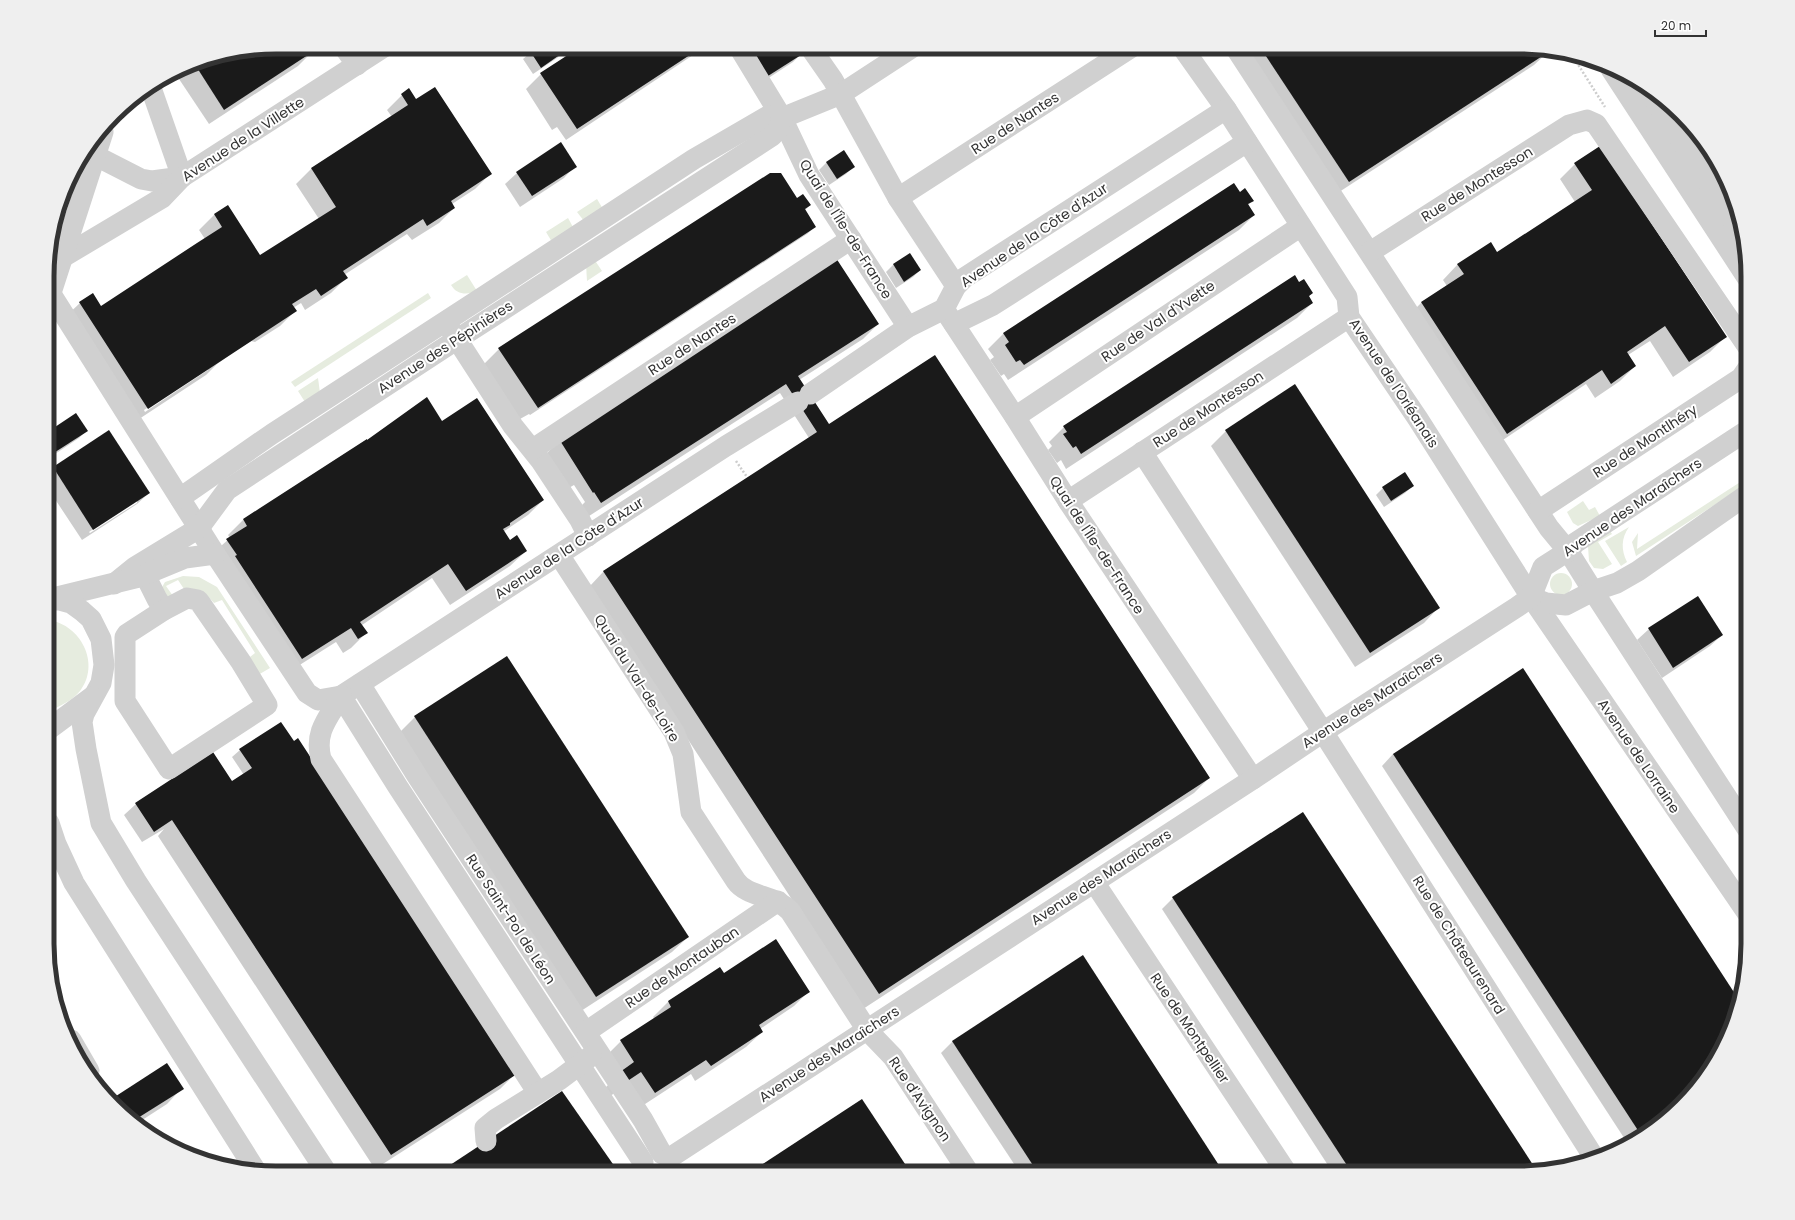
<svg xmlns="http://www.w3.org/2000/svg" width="1795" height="1220" font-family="Poppins,sans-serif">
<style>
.green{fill:#e6ecdf}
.shadow{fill:#0003;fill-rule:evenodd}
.building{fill:#1a1a1a}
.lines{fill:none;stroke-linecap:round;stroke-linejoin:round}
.path{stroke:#cdcdcd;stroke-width:2.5;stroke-dasharray:2 2;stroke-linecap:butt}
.minor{stroke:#d0d0d0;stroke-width:21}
.labels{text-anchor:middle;stroke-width:4;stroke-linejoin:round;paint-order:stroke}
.street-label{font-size:14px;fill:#333;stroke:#fff}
.rim{fill:none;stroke:#333;stroke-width:5}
</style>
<rect width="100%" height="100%" fill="#fff"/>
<g class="green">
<path d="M597,199L603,209L584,221L577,212Z"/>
<path d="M568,218L573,227L552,242L546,232Z"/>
<path d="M594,259L602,271L587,281L586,264Z"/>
<path d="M467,275L477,291C467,295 457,295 451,285Z"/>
<path d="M428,293L431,298L295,387L291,382Z"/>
<path d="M318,378L320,393L305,402L298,391Z"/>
<path d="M1748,477V483L1636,556L1632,542L1638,533L1637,549Z"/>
<path d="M1583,501L1589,510L1595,507L1600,516L1578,526L1573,523L1567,512Z"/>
<path d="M1629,527C1621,538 1621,550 1627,562L1621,566L1605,541Z"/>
<path d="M1610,531L1612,534L1598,542L1612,564L1603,569L1594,568L1589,561L1588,546Z"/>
<circle cx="1561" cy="584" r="11"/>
<path d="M183,576L199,577L217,587L270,668L258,675L250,657L255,653L222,600L214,603C205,592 198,589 184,589L178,580L166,586L173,596L167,600L161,589L165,582Z"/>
<path d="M49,620C81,625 101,664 80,691C71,702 60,705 49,712Z"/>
</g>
<g class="shadow">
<path d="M276,47H310L313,51L298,66L209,124L175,73L189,64Z"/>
<path d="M451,47V48L444,54L443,52Z"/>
<path d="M537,47H705L566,140L557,127L552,130L526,89L541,74L566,58L563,54L533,74L523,59Z"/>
<path d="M1235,47H1533L1549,51L1534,65L1333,196Z"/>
<path d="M752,51L800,55L793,62L761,83Z"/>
<path d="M402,95L416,101L490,174L475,189L452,204L454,208L439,223L412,240L407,234L344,275L346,278L331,293L305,310L301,303L293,308L295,311L280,326L255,342L251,341L235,351L217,364L206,375L133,423L64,318L80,303L101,307L205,239L199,230L214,215L227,206L260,257L319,219L296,184L311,169L392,117L387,110ZM208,368V370L145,412L144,410Z"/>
<path d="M843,152L853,167L846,174L829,185L819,170L826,163Z"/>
<path d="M1575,164L1725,337L1710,352L1673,377L1650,341L1628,355L1635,366L1620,381L1595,398L1586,384L1491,448L1406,318L1421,303L1447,286L1443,280L1458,264L1497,253L1575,202L1560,179Z"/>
<path d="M575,166L564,178L520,207L505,184L517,173Z"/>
<path d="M1234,184L1240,193L1252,201L1248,205L1254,215L1239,230L1008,380L1004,374L1001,376L990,360L994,357L988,349L1003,334Z"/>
<path d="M797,199L810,205L804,211L815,227L807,234L530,415L529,414L520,419L484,364L499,349Z"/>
<path d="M910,254L920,270L913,277L896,288L886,272L893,265Z"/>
<path d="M1299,283L1312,293L1308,297L1312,303L1297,318L1066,469L1061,460L1057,463L1048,450L1052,446L1049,442L1064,427Z"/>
<path d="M878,324L863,339L799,380L829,425L1209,778L1194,793L863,1009L589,587L604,571L809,438L780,393L586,518L579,508L585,502L574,485L567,489L545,455L560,440Z"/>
<path d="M76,414L86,431L79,438L49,458V432Z"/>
<path d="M442,423L543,500L528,515L503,532L510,542L526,551L510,566L450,605L432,578L362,625L366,633L351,648L343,653L336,642L287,673L212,554L230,538L228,535L243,520L366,440Z"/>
<path d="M1226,431L1439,607L1424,623L1355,667L1211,446Z"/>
<path d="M109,432L149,493L137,504L82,540L49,490V472ZM137,500V503L90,533L89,532Z"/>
<path d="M1413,486L1405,493L1384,507L1376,495L1383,488Z"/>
<path d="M1649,629L1722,635L1710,646L1662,678L1637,640Z"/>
<path d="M1523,670L1739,1001L1736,1018L1701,1083L1670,1116L1628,1144L1382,766L1393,754Z"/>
<path d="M415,717L688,937L672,952L581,1011L400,732Z"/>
<path d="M240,750L515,1074L500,1089L375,1169L158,836L164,829L142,842L124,815L136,804L232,782L244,775L232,757Z"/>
<path d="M1173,898L1519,1173H1333L1162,909Z"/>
<path d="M809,991L794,1006L760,1029L762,1032L746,1047L695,1081L691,1074L639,1108L626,1086L610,1096L605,1088L618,1075L606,1056L621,1041L655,1019L653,1017L669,1001Z"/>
<path d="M953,1041L1223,1173H1020L941,1053Z"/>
<path d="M167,1064L182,1088L167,1104L136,1124L113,1099Z"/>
</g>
<g class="building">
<path d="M276,47H311L314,51L224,110L194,63Z"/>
<path d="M535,47H702L577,129L540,73L574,51L571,47L541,68L530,51Z"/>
<path d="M756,47H796L801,55L768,76L751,50Z"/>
<path d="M1260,47H1533L1550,51L1349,182Z"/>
<path d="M435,87L492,174L451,201L455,208L427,226L423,219L343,271L348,278L321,296L316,289L292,304L297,311L148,409L79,302L93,293L101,306L197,243L222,227L214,214L228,205L260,255L336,207L311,168L408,105L401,94L409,88L416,99Z"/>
<path d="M561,142L577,167L532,196L516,172Z"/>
<path d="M1600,146L1727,337L1689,362L1665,326L1627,352L1636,366L1611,384L1602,370L1507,434L1421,302L1464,274L1457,264L1491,242L1497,252L1592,190L1574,163Z"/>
<path d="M844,150L855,167L837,179L826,162Z"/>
<path d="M770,173H781L797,198L803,194L811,205L805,209L816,227L538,408L498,348Z"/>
<path d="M1234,183L1240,192L1245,188L1254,201L1248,204L1255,215L1024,365L1020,360L1016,362L1005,345L1009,342L1003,333Z"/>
<path d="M910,253L921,270L904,282L893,264Z"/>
<path d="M836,258L879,324L798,376L829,424L935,355L1210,778L879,994L603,571L817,432L786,384L601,503L594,492L593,493L559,439Z"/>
<path d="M1295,275L1299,282L1304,279L1313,293L1309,296L1313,303L1081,454L1076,446L1073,448L1063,434L1067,432L1063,426Z"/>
<path d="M1295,384L1440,608L1370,653L1225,430Z"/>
<path d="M427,397L442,421L477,398L544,500L510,523V525L503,529L510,540L517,535L527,551L466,591L448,564L360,622L368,633L358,639L351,628L302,659L235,556L237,555L226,539L247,526L243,519L367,439V440Z"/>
<path d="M76,413L88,431L49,456V431Z"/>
<path d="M109,430L150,493L93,530L53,467Z"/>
<path d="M1405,472L1414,486L1391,501L1382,487Z"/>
<path d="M1698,596L1723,635L1673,668L1648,628Z"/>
<path d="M507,656L689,937L596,997L414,716Z"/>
<path d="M1523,668L1739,1000L1736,1018L1701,1083L1670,1116L1641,1135L1393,754Z"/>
<path d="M281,722L294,741L298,738L517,1074L391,1155L172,820L154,832L135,803L213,752L232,781L252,768L239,749Z"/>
<path d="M1303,812L1537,1171L1519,1173H1352L1172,897Z"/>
<path d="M776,939L810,992L759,1025L763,1032L711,1066L706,1060L655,1093L641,1072L626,1082L620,1072L634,1062L620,1040L671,1007L668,1001L720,967L724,973Z"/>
<path d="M1083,955L1224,1173H1038L952,1041Z"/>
<path d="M167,1063L184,1089L133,1121L113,1098Z"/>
<path d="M562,1091L615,1167L607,1173H438Z"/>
<path d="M862,1099L911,1173H749Z"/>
</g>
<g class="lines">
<g class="path">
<path d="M1572,55L1605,107"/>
<path d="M736,461L747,477"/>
</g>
<g class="minor">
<path d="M344,47L357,65"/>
<path d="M739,47L782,118L809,175L908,327"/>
<path d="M810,47L833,80L898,198L956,286"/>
<path d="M1182,47L1226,109L1347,297L1349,317L1418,419L1531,597L1748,914"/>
<path d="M1235,47L1549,528L1568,551L1593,591L1748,830"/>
<path d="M1611,69L1748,279"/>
<path d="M151,88L182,177"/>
<path d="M1647,88L1743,236"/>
<path d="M96,156L141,179L152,181L182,177"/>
<path d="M898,198L1132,47"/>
<path d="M1370,252L1569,125L1587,120L1596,124L1748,347"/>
<path d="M63,257L162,198L182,177L384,47"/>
<path d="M51,294L215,554L307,693L318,700L341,696L726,446L798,402"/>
<path d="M49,299L103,132"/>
<path d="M944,309L1015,417L1068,501L1253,779"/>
<path d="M954,324L993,305L1247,142"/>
<path d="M449,327L513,426L541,461L580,520L588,536"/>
<path d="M810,394L908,327L944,309L956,286L964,278L1226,109"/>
<path d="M1015,417L1301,226"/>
<path d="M533,449L851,239"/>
<path d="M1142,452L1323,732L1595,1159"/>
<path d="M180,498L272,434L486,295L694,159L768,116L774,115L782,118L841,94L913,47"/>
<path d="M1068,501L1349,317"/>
<path d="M1538,511L1741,378L1748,368"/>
<path d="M559,555L674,732L683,754L691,812L736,881C747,897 775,895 790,911L867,1030L893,1057L969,1173"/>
<path d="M145,575L157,599L164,610"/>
<path d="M114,584L135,567L199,528L227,490L456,340L772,136L778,129L782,118"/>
<path d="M1531,597L1546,603L1566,605L1593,591L1617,583L1638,571L1748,494"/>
<path d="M53,598L139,577L185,558L215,554"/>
<path d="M187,598L198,600L201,604L241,662L267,705L169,769L125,701V637L127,634L164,610Z"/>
<path d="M49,600H60L71,603L82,611L91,619L101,639L104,665L101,683L84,714L82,722L86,749L101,823L136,881L327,1173"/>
<path d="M360,684L417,776L643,1120L662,1154"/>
<path d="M341,696L398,787L643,1162"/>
<path d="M341,696C328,718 314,732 321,759L538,1093"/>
<path d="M49,729L92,697"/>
<path d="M49,823L56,844L74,883L256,1171"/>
<path d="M1094,882L1287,1173"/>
<path d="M586,1032L778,901"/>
<path d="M71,1040L89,1071"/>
<path d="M486,1141L485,1128L496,1119L559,1080L591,1056"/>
<path d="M671,1157L1253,779L1323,732L1517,607L1531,597L1543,567L1568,551L1575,543L1748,430"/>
</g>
</g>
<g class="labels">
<g class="street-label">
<text transform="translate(1015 123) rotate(-33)" y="5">Rue de Nantes</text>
<text transform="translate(243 139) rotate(-33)" y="5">Avenue de la Villette</text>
<text transform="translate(1477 184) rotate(-32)" y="5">Rue de Montesson</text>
<text transform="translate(846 229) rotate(58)" y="5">Quai de l'Île-de-France</text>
<text transform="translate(1034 235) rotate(-34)" y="5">Avenue de la Côte d'Azur</text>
<text transform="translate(1158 321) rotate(-34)" y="5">Rue de Val d'Yvette</text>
<text transform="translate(692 344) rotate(-33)" y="5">Rue de Nantes</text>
<text transform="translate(445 347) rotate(-33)" y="5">Avenue des Pépinières</text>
<text transform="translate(1394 383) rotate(57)" y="5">Avenue de l'Orléanais</text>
<text transform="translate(1208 409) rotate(-33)" y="5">Rue de Montesson</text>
<text transform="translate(1645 441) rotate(-33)" y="5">Rue de Montlhéry</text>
<text transform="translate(1632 507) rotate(-34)" y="5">Avenue des Maraîchers</text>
<text transform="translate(1097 545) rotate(57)" y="5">Quai de l'Île-de-France</text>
<text transform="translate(569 548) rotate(-33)" y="5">Avenue de la Côte d'Azur</text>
<text transform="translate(637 678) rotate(58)" y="5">Quai du Val-de-Loire</text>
<text transform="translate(1372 700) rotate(-33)" y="5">Avenue des Maraîchers</text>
<text transform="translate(1639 756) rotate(56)" y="5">Avenue de Lorraine</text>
<text transform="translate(1101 877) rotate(-33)" y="5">Avenue des Maraîchers</text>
<text transform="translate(511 919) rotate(57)" y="5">Rue Saint-Pol de Léon</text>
<text transform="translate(1459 945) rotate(58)" y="5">Rue de Châteaurenard</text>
<text transform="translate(682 967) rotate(-34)" y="5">Rue de Montauban</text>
<text transform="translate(1190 1028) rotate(56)" y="5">Rue de Montpellier</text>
<text transform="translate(829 1054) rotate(-33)" y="5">Avenue des Maraîchers</text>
<text transform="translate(920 1099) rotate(56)" y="5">Rue d'Avignon</text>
</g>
</g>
<path d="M0 0H1795V1220H0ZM276 54H1519A222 222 0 0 1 1741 276V944A222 222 0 0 1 1519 1166H276A222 222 0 0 1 54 944V276A222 222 0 0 1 276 54Z" fill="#efefef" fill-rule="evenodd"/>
<path class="rim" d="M276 54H1519A222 222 0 0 1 1741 276V944A222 222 0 0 1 1519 1166H276A222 222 0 0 1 54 944V276A222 222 0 0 1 276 54Z"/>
<path d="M1655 30v6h51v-6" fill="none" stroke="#333333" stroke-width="2"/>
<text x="1661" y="30" font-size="12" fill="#333333" stroke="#ffffff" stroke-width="3" paint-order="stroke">20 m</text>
</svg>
